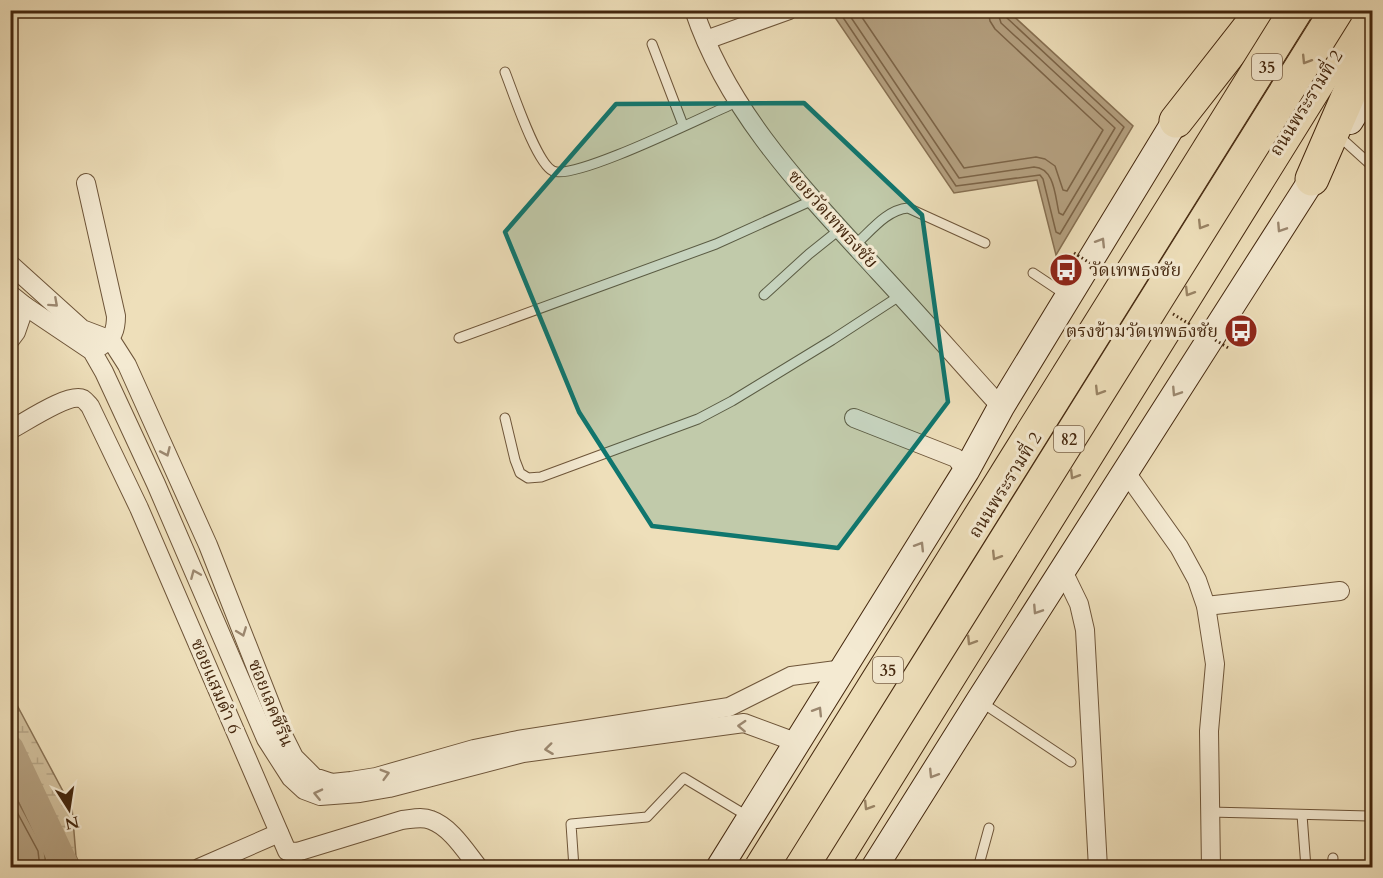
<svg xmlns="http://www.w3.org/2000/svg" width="1383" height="878" font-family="Cardo,'Noto Serif Thai',serif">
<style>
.wetland{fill:url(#wetland-marsh);stroke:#8a7456;stroke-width:1.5}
.water{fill:#b4a080;stroke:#877052;stroke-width:1.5}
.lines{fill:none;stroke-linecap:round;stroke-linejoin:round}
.shore{stroke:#7c6447;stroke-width:1.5}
.river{stroke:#b4a080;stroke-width:28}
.lane-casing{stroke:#6e5539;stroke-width:11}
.street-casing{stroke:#6e5539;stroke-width:20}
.secondary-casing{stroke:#44270e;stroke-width:28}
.highway-casing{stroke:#44270e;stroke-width:35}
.lane{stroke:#f4ead2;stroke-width:9}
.street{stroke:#f4ead2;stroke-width:18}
.secondary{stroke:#f4ead2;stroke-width:26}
.highway{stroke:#eedfba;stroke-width:33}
.highway-bridge-casing{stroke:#44270e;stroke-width:35;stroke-linecap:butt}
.path-bridge{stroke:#44270e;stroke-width:3;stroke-dasharray:1.5 3;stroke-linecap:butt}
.highway-bridge{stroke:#eedfba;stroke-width:33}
.oneway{stroke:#998364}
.oneway2{stroke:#9c8870}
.marked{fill:#0f766e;fill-opacity:0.2;stroke:#0f766e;stroke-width:4.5;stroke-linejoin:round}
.labels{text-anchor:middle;stroke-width:6;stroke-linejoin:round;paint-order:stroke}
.shield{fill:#f4ead2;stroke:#796249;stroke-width:1.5}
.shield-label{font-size:16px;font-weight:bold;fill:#44270e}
.street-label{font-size:18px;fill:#44270e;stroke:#f4ead2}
.poi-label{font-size:18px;fill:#44270e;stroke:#f4ead2;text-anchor:start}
</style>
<defs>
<pattern id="wetland-marsh" width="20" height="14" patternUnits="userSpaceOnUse" patternTransform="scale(1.5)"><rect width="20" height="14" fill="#d1c09d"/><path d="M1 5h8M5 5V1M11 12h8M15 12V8" fill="none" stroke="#b5a586"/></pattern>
</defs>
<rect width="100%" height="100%" fill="#eedfba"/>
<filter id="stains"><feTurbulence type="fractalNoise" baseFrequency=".00333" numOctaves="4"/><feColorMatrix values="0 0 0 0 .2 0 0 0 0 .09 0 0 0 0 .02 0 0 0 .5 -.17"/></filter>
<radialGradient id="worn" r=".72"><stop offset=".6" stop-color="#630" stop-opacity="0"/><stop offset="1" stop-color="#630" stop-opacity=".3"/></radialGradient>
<path class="wetland" d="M10,692L72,808L76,856L81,867H46L44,849L11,787Z"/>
<g class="water">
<path d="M839,11H1008L1133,126L1056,255L1037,180L954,193L832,13Z"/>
<path d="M10,787L44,849L46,867H11Z"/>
</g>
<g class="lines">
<g class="shore">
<path d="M838,10L956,186L1040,175L1043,179L1056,232L1060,234L1124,127L1007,18L1005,10"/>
<path d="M846,10L959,178L1034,167C1055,168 1055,197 1059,213L1063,215L1115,128L1001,23L997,10"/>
<path d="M857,10L964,168L1036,157L1045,159L1055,166L1063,190L1067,191L1103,130L995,29L990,21L988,10"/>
<path d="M10,799L38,851L40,868"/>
</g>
<path class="river" d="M10,749L66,868"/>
<g class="lane-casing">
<g id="lane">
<path d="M652,44L683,125"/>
<path d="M505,72C513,92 536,163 553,171C575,181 708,114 737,102"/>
<path d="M1340,137L1372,166"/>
<path d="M855,245C871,231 886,210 908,208L985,243"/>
<path d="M1033,273L1066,295"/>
<path d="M764,295L809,254L839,230"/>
<path d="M459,338L716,244L813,200"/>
<path d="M505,418L515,460L520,473L528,478L541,477L698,419L732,401L832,340L901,295"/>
<path d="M981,702L1071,762"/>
<path d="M1209,812L1369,816"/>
<path d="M1302,815L1306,868"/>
<path d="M574,868L571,824L647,817L684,778L749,817"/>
<path d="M978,868L989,828"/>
<path d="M1332,868L1333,858"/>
</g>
</g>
<g class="street-casing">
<g id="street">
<path d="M694,10C729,115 807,193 879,272C920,316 960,362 1001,407"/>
<path d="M706,40L789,10"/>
<path d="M86,183L116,316C116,330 113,338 101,346"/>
<path d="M10,264L82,329L111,340L127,365L208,545L281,731L294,757L314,777L332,783L351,781L376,777L474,749L518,740L729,707L791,676L844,669"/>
<path d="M10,294L25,306L92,351L104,372L156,484L266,739L291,778L304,790L320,796L360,793L389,788L523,753L744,723L798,743"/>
<path d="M10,340L16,332L25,306"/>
<path d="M854,418L956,458L966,471"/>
<path d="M10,430C24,423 69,392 83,399C86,401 88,404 90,406L139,508L287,851L297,852L402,820C412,819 422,816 431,820C451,827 466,852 479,868"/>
<path d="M1125,471L1179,547L1197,580L1206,606L1215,664L1209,731L1211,868"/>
<path d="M1063,571L1079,604L1085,630L1098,868"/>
<path d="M1206,606L1340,591"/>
<path d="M199,868L279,833"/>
</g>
</g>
<g class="secondary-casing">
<g id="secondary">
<path d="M1350,121L1372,85"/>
<path d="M719,868L966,471L1001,407L1185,105"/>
<path d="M874,868L979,701L1322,164"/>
</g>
</g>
<g class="highway-casing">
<g id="highway">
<path d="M1176,121L1263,10"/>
<path d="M1312,179L1372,41"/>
<path d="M830,868L1363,10"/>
</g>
</g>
<use href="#lane" class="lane"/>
<use href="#street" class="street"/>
<use href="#secondary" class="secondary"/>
<use href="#highway" class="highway"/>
<g class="highway-bridge-casing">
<g id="highway-bridge">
<path d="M761,868L1296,10"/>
<path d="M801,868L1337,10"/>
</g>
</g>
<g class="path-bridge">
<path d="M1074,253L1106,273"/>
<path d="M1173,314L1230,349"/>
</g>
<use href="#highway-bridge" class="highway-bridge"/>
</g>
<defs><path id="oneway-chevron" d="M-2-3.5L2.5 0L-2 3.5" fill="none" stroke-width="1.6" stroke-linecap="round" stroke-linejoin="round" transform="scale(1.5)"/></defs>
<g class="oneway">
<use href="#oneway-chevron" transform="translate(1306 60) rotate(122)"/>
<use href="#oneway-chevron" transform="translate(1202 225) rotate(122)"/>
<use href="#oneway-chevron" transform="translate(1189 292) rotate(122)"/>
<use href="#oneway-chevron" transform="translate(1099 391) rotate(122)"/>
<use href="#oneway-chevron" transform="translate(1074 475) rotate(122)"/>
<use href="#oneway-chevron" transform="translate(996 556) rotate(122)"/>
<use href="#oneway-chevron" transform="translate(971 641) rotate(122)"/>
<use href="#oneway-chevron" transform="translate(868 806) rotate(122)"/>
</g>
<g class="oneway2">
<use href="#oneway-chevron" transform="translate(1281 228) rotate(123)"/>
<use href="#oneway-chevron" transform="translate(1101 242) rotate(-58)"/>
<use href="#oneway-chevron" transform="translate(54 303) rotate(42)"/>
<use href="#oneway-chevron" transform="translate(1176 392) rotate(123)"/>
<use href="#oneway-chevron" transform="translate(166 452) rotate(66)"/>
<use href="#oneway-chevron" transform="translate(920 546) rotate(-58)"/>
<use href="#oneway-chevron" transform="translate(195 574) rotate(-113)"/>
<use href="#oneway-chevron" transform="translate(1037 610) rotate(123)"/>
<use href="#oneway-chevron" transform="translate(242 632) rotate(69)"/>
<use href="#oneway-chevron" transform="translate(818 711) rotate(-58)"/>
<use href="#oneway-chevron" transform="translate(742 726) rotate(-177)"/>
<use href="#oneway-chevron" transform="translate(549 749) rotate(173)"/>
<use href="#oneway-chevron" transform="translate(385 774) rotate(-16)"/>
<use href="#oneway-chevron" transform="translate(933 774) rotate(122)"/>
<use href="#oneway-chevron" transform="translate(318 794) rotate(-167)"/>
</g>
<path class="marked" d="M804,103L922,215L948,402L838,548L652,526L579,412L505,232L616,104Z"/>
<defs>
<g id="bus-disc" transform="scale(1.725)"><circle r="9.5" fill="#8f2418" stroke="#f4ead2"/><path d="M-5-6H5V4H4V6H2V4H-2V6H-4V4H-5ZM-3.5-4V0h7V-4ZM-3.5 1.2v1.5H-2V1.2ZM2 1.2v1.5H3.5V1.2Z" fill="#fff"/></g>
</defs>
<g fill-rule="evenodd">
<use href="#bus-disc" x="1066" y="270"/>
<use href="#bus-disc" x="1241" y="331"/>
</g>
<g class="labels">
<g class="shield">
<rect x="1252" y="54" width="30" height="26" rx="4.5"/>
<rect x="1054" y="426" width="30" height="26" rx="4.5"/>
<rect x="873" y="657" width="30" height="26" rx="4.5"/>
</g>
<g class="shield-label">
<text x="1267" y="73">35</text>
<text x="1069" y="445">82</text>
<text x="888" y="676">35</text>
</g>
<g class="street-label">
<text transform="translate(1306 103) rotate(-58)" y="6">ถนนพระรามที่ 2</text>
<text transform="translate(833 219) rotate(48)" y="6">ซอยวัดเทพธงชัย</text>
<text transform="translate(1005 485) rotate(-58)" y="6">ถนนพระรามที่ 2</text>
<text transform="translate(216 686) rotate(67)" y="6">ซอยแสมดำ 6</text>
<text transform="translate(271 703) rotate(68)" y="6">ซอยเลคซีรีน</text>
</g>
<g class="poi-label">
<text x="1089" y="276">วัดเทพธงชัย</text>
<text x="1218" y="337" text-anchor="end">ตรงข้ามวัดเทพธงชัย</text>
</g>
</g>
<rect width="1383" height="878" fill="none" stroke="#eedfba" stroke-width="36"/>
<rect x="12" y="12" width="1359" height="854" fill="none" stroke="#44270e" stroke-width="3"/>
<rect x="18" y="18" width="1347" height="842" fill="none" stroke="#44270e" stroke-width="1.5"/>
<g transform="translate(69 809) rotate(168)" stroke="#f4ead2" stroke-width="4.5" paint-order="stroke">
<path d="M0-4.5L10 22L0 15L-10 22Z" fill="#44270e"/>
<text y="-9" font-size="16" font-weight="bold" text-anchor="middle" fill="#44270e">N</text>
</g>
<rect width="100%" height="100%" filter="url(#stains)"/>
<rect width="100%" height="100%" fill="url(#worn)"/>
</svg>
